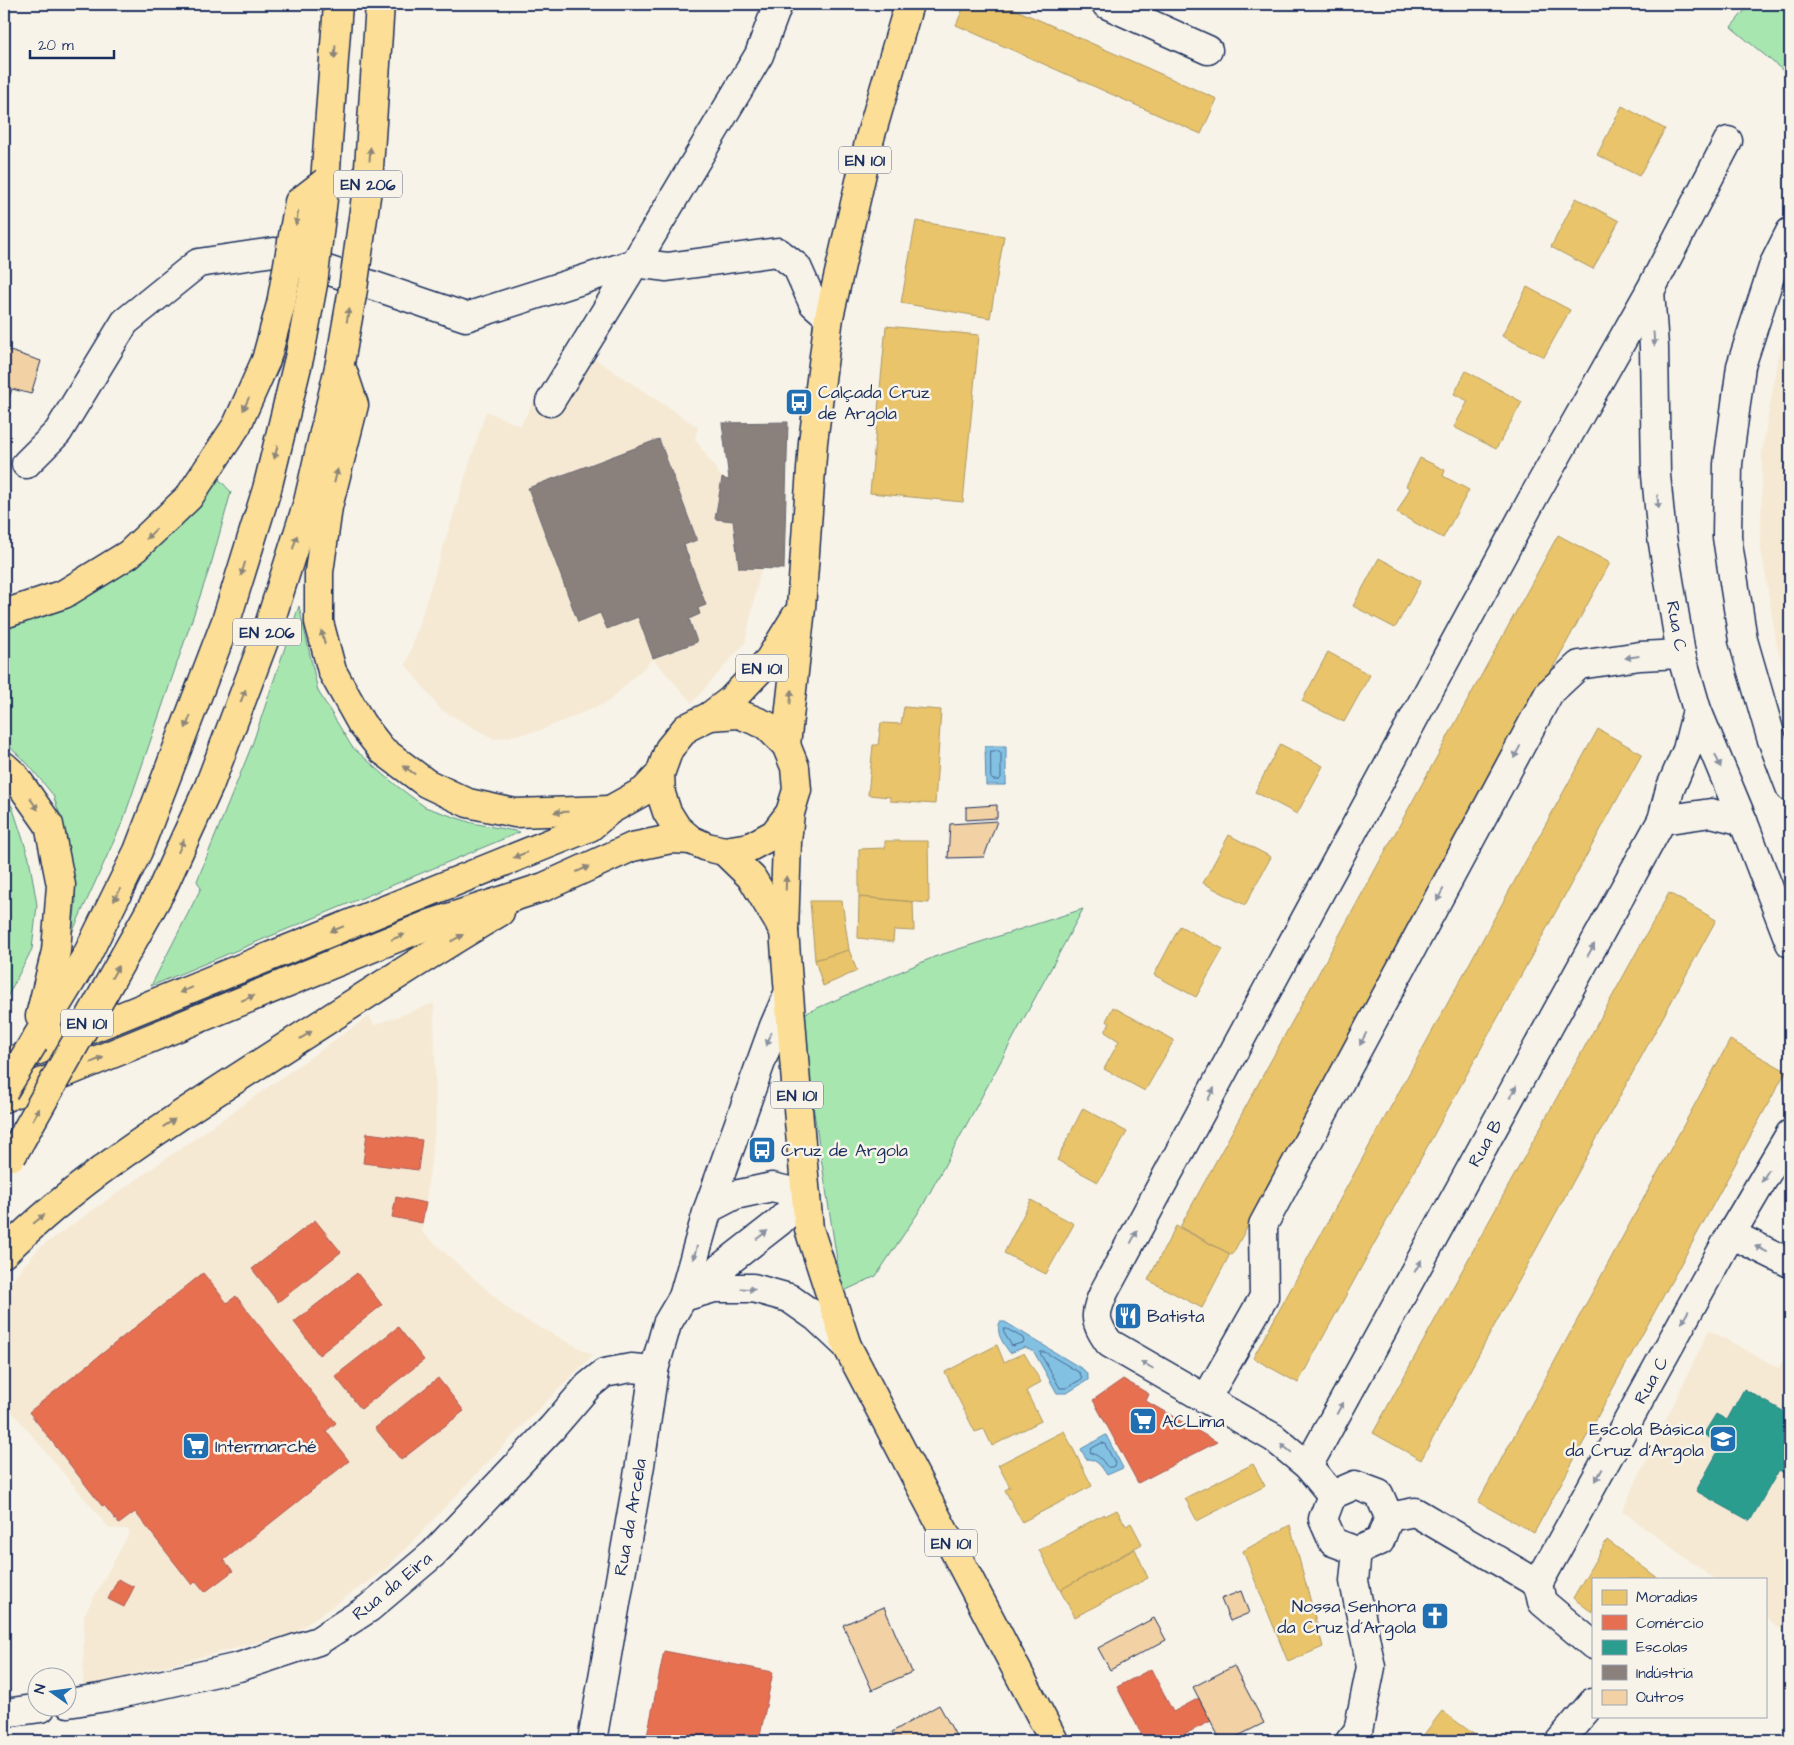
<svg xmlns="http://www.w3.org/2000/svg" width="1794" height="1745" font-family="'Architects Daughter',sans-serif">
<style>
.built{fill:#f6e9d4}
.green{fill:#a7e7af;stroke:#618b86}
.water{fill:#83c1e3;stroke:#5987ae}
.homes{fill:#e9c46a;stroke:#ab9766}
.shops{fill:#e76f51;stroke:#aa5c55}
.schools{fill:#2a9d8f;stroke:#267c80}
.industry{fill:#8a817c;stroke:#696873}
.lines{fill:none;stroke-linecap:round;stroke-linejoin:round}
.shore{stroke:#456993;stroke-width:1}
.building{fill:#f2d1a4;stroke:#1b2f5e}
.minor-casing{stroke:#1b2f5e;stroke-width:31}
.major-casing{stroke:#1b2f5e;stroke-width:31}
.highway-casing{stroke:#1b2f5e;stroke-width:31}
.minor{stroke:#f7f3e8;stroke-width:28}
.major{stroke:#fcde96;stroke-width:28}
.highway{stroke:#fcde96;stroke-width:28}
.highway-bridge-casing{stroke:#1b2f5e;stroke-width:31;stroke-linecap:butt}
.highway-bridge{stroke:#fcde96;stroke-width:28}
.oneway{fill:#8c867a}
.oneway2{fill:#8991a3}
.labels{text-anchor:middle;stroke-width:5;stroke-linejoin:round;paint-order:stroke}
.shield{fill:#f7f3e8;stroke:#5d6a87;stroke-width:1}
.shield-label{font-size:16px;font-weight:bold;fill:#1b2f5e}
.poi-label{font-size:18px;fill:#1b2f5e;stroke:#f7f3e8;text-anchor:start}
.street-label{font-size:18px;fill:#1b2f5e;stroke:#f7f3e8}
</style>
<rect width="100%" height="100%" fill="#f7f3e8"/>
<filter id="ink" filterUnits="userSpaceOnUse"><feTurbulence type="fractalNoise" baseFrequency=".02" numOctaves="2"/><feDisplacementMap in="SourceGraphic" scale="10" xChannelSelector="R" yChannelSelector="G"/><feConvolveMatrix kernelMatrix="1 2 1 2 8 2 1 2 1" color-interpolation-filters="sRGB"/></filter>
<g filter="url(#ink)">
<g class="built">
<path d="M1790,319V687L1777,646L1761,549L1762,451L1778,358Z"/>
<path d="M592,357L698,427L695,439L722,478L715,519L733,521L739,568H761L745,643L692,703L653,659L608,702L539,731L494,739L441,710L406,665L486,411L520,426L541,389L559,406Z"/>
<path d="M434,1003L436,1121L422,1232L514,1314L593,1355L534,1414L386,1569L294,1633L83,1687L84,1615L130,1532L126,1529H110L4,1402V1290L39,1248L369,1016L374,1025Z"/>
<path d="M1709,1330L1779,1368L1790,1345V1636L1765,1617V1579H1714L1622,1511Z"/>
</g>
<g class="green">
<path d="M1750,4H1790V68L1786,73L1731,27Z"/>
<path d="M218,478L231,492L212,561L123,821L72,933L76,900L67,836L53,795L28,764L4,742V628L57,607Z"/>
<path d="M299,606L318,691L352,747L397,786L425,807L472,823L520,832L151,986L201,888L197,881L252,745Z"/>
<path d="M4,799L12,806L29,858L37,905L32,949L4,1003Z"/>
<path d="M1083,909L922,1207L876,1276L842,1292L799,1016L934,957Z"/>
</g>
<g class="water">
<path d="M985,746H1006V785H986Z"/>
<path d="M1000,1322H1005L1084,1370L1088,1376V1380L1067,1393H1057L1034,1352L1025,1347L1010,1353C1004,1344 995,1334 1000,1322Z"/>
<path d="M1106,1435L1123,1468L1107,1475C1101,1466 1097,1459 1086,1459L1081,1449Z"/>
</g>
<g class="homes">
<path d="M965,4H1003L1217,99L1201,134L956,25Z"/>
<path d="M1622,106L1665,129L1639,176L1597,155Z"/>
<path d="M1576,198L1619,221L1593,269L1551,247Z"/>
<path d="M916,221L1004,236L990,318L901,303Z"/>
<path d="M1527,287L1570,310L1544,357L1502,336Z"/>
<path d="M886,326L979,335L963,502L870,493Z"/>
<path d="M1466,371L1522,402L1496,449L1454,427L1468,401L1454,394Z"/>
<path d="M1420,458L1445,470L1443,476L1469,490L1443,538L1397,513L1410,488L1406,486Z"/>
<path d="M1558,535L1610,563L1232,1255L1180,1227Z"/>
<path d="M1379,558L1421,581L1395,628L1353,606Z"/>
<path d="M1328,652L1370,675L1344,722L1302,701Z"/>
<path d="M904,707L941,710L935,804L890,801V797L868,795L873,745H878L881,723L901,724Z"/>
<path d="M1598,729L1642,754L1298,1383L1253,1358Z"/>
<path d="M1280,744L1323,766L1297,814L1255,792Z"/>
<path d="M1229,835L1271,857L1245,905L1203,883Z"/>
<path d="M885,841H928L929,903L859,897V849L885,848Z"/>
<path d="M1669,893L1716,920L1421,1460L1373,1433Z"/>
<path d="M859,897L913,902L914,931L894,930L893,942L858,938Z"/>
<path d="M810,901H842L849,950L815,960Z"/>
<path d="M1180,926L1223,949L1196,997L1154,975Z"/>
<path d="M849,950L857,971L823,986L815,960Z"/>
<path d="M1113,1007L1174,1040L1145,1091L1104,1069L1119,1041L1105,1032L1110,1023L1106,1021Z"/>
<path d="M1730,1040L1786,1071L1534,1533L1478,1502Z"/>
<path d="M1083,1108L1127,1132L1098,1182L1057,1160Z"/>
<path d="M1031,1200L1074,1224L1046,1274L1004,1253Z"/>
<path d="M1176,1226L1230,1254L1202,1308L1148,1280Z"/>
<path d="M997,1345L1004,1362L1024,1353L1041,1382L1026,1391L1041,1421L992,1446L984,1429L975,1432L945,1372Z"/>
<path d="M1064,1431L1092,1486L1022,1522L1005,1490L1010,1487L998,1465Z"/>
<path d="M1253,1464L1265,1486L1197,1521L1185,1498Z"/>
<path d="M1117,1510L1126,1526L1131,1523L1142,1544L1060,1590L1039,1550L1104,1514L1105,1516Z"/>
<path d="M1290,1525L1323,1647L1288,1662L1243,1551Z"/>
<path d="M1607,1540L1659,1579H1593V1613L1573,1598Z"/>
<path d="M1135,1549L1148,1578L1075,1617L1060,1590Z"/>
<path d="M1442,1711L1483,1741H1419Z"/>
</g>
<g class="shops">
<path d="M367,1133L422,1140L418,1170L363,1163Z"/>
<path d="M396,1197L426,1203L422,1223L392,1217Z"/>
<path d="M315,1220L341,1252L278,1302L252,1269Z"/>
<path d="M203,1273L227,1303L236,1296L336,1423L326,1431L349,1461L224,1560L233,1571L205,1592L196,1581L192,1585L135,1512L119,1524L104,1505L102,1506L29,1412Z"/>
<path d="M357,1273L382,1305L319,1355L294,1322Z"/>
<path d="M398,1327L424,1360L361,1409L335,1376Z"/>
<path d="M438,1378L464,1411L401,1460L375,1428Z"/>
<path d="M1123,1379L1149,1394L1146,1401L1217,1442L1138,1483L1093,1400Z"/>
<path d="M118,1579L134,1587L124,1607L108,1599Z"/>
<path d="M664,1651L773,1672L759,1741H646Z"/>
<path d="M1151,1669L1173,1712L1199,1698L1211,1721L1185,1734L1188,1741H1145L1117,1687Z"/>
</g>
<path class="schools" d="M1744,1389L1790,1415V1476L1779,1470L1750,1521L1696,1491L1721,1446L1703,1435L1716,1414L1727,1420Z"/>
<g class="industry">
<path d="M788,422L784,569L739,568L733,521L715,519L722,478L729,480L722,423Z"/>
<path d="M659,439L697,540L684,545L706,605L698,608L700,614L689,619L697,642L653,658L638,617L607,629L600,613L578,622L528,488Z"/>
</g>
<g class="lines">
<g class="shore">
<path d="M991,751H999L1001,753V778L999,780H993L991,778Z"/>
<path d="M1004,1329H1007L1023,1338L1024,1342L1012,1346L1004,1333Z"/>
<path d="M1041,1352H1045L1080,1373L1082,1379L1066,1388H1060L1041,1355Z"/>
<path d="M1102,1443L1105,1444L1115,1463L1114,1466C1106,1470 1106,1464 1101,1459C1098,1455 1093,1454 1090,1452L1091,1449Z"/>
</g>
</g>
<g class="building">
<path d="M4,349L41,361L31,394L12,389L8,401L4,399Z"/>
<path d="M997,805V818L966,820V807Z"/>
<path d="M997,821L984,857L948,858L950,824Z"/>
<path d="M1241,1591L1249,1613L1230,1621L1221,1599Z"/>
<path d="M884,1607L912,1672L872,1690L843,1625Z"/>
<path d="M1154,1618L1166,1640L1110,1670L1098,1648Z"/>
<path d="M1234,1666L1264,1723L1228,1741H1221L1193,1687Z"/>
<path d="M939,1705L959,1741H897L892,1732Z"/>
</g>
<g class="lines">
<g class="minor-casing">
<g id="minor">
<path d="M1106,4L1208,50"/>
<path d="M1790,232L1774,264L1741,366L1728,464L1727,537L1743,640L1771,737L1790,787"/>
<path d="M1650,291L1654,347L1656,475L1662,537L1681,654L1697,710L1743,821L1790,943"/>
<path d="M550,402L635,263L759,55L778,4"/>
<path d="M26,464L58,432L125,322L198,263L274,252L466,317L635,263L667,267L778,252L797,267L813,303L829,317"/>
<path d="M1662,820L1711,813L1743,821"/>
<path d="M708,1209L735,1195L772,1187L806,1195"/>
<path d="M1731,1234L1790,1263"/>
<path d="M688,1293L779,1222L806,1195"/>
<path d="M683,1297L714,1288H753L789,1298L816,1317L847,1346"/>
<path d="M1206,1399L1264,1297L1263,1225L1549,693L1579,665L1640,656L1681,654"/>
<path d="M1308,1466L1662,820L1670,789L1687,750L1697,710"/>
<path d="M1355,1485L1379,1494L1389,1517L1380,1541L1357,1551L1333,1542L1323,1519L1332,1495Z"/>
<path d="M1332,1495L1308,1466L1274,1438L1109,1343C1093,1320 1094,1314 1105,1290L1534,496L1650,291L1728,141"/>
<path d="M1389,1517L1415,1512L1538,1584"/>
<path d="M1538,1584L1731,1234L1790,1134"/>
<path d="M1538,1584L1542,1602L1593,1645"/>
<path d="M68,1703L106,1697L239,1667L318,1641L369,1608L434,1553L552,1428L588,1386L604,1373L631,1368L654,1370"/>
<path d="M4,1713L41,1708"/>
<path d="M592,1741L640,1465L654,1370L667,1324L683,1297L708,1209L774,1026L788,994"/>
<path d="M1350,1741L1358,1731L1371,1667L1354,1581L1357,1551"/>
<path d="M1560,1741L1593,1702"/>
</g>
</g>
<g class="major-casing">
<g id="major">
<path d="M710,716L739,714L766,725L786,745L795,767L797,790L790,813L787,842L784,931L799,1121L809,1229L847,1346L1054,1741"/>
<path d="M786,745L801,608L813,442L829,317L870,138L909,4"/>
<path d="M790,813L774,834L750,847L724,851L707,847L691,840L677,828L667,812L661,794L660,774L669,749L686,728L710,716L731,700L769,660L796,616"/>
<path d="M724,851L752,878L784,931"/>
</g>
</g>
<g class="highway-casing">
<g id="highway">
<path d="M325,182L338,4"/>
<path d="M340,363L354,405L328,507L319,572V622L332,671L361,723L382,750L426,783L468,803L515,813L610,810"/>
<path d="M4,614L64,594L129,554L189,497L237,425L266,360"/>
<path d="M4,766L14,775L49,825L61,885L56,951L40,1016"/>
<path d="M161,891L209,786L264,641L308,502L340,363"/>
<path d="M34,1042L87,955L138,851L226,621L267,489L300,354"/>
<path d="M4,1064L590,827L610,810L644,791L660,774"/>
<path d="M4,1098L433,923L544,887L632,847L671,839L691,840"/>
<path d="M4,1253C78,1179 168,1123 256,1066C337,1014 417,961 500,912"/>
</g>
</g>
<use href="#minor" class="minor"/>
<use href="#major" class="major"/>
<use href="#highway" class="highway"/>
<g class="highway-bridge-casing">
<g id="highway-bridge">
<path d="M300,354L313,284L325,182"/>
<path d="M266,360L281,304L299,202L325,182"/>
<path d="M340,363L353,289L368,182L380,4"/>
<path d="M4,1091L34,1042"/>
<path d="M12,1156L161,891"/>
</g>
</g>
<use href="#highway-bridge" class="highway-bridge"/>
</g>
<defs><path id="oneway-solid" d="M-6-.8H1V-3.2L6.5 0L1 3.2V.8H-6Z" transform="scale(1.25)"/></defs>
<g class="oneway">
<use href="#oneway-solid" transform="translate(335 52) rotate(94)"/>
<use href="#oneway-solid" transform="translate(370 154) rotate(-86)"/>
<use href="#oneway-solid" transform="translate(297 218) rotate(100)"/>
<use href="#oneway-solid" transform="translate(348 315) rotate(-80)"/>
<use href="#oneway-solid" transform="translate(246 404) rotate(114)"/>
<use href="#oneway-solid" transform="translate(276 452) rotate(104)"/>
<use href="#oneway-solid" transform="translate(336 476) rotate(-76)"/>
<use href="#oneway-solid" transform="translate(151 534) rotate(136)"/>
<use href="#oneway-solid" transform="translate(295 542) rotate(-73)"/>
<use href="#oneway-solid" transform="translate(243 569) rotate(107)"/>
<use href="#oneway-solid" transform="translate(323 637) rotate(-105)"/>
<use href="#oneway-solid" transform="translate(243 696) rotate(-69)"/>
<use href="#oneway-solid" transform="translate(791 697) rotate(-84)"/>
<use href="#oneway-solid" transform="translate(188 722) rotate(111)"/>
<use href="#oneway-solid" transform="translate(409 770) rotate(-144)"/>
<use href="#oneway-solid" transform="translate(34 804) rotate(55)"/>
<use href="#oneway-solid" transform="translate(561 812) rotate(179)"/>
<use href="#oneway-solid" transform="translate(181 846) rotate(-66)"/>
<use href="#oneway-solid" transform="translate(520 855) rotate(158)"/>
<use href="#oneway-solid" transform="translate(583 869) rotate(-24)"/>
<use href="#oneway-solid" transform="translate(786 883) rotate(-88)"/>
<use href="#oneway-solid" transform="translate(117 895) rotate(117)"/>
<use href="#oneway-solid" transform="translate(337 929) rotate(158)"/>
<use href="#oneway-solid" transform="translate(398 937) rotate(-22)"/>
<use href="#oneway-solid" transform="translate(457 938) rotate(-30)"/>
<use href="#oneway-solid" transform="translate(115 972) rotate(-61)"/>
<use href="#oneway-solid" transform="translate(186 990) rotate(158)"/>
<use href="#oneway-solid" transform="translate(248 998) rotate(-22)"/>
<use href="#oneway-solid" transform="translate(306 1035) rotate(-33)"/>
<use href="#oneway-solid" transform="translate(97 1060) rotate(-22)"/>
<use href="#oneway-solid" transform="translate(36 1114) rotate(-61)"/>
<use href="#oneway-solid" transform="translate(169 1123) rotate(-33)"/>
<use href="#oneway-solid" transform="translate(39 1219) rotate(-39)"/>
</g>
<g class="oneway2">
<use href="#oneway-solid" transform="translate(1654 339) rotate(86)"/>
<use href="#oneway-solid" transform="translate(1658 502) rotate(85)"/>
<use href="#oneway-solid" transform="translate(1632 657) rotate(172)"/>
<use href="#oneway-solid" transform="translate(1517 752) rotate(118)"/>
<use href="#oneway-solid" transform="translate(1718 761) rotate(67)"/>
<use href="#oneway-solid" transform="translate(1440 895) rotate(118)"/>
<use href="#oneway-solid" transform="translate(1591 950) rotate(-61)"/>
<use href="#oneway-solid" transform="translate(769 1039) rotate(110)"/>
<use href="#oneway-solid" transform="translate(1363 1039) rotate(118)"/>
<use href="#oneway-solid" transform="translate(1513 1092) rotate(-61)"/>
<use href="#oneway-solid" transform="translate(1211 1094) rotate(-62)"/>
<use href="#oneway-solid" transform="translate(1765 1176) rotate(121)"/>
<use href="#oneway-solid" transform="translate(762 1235) rotate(-37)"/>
<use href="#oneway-solid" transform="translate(1134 1237) rotate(-62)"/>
<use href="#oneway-solid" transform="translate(1761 1249) rotate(-154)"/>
<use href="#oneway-solid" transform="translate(695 1253) rotate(106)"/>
<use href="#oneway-solid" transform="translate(1418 1266) rotate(-61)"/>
<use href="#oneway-solid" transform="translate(748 1289) rotate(3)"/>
<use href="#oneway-solid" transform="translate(1685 1317) rotate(119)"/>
<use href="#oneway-solid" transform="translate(1147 1365) rotate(-150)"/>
<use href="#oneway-solid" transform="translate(1340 1408) rotate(-61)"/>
<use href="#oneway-solid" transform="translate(1286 1448) rotate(-141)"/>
<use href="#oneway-solid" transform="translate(1599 1475) rotate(119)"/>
</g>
</g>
<defs>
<g id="bus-square" transform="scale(1.4375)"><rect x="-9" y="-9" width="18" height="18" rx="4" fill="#1f6fb2" stroke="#f7f3e8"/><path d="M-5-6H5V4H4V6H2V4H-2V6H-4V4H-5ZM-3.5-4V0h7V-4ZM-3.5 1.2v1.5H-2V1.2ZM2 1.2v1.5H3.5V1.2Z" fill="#fff"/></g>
<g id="restaurant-square" transform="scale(1.4375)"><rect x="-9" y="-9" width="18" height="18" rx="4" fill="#1f6fb2" stroke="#f7f3e8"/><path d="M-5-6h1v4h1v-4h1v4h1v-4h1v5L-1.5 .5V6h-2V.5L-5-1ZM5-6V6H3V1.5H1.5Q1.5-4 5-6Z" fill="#fff"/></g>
<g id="supermarket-square" transform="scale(1.4375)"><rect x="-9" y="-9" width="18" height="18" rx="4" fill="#1f6fb2" stroke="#f7f3e8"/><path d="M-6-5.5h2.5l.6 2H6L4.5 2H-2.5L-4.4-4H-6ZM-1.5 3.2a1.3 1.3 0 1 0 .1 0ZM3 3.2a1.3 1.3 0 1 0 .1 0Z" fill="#fff"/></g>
<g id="school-square" transform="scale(1.4375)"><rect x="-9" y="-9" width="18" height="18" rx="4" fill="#1f6fb2" stroke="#f7f3e8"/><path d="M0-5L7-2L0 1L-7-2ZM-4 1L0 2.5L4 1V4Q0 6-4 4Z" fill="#fff"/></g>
<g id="church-square" transform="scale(1.4375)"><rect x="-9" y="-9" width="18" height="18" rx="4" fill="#1f6fb2" stroke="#f7f3e8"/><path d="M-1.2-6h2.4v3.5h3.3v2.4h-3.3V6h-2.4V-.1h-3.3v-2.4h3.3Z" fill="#fff"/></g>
</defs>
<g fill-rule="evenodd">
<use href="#bus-square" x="799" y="402"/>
<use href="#bus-square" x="762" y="1150"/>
<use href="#restaurant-square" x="1128" y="1316"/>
<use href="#supermarket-square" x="1143" y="1421"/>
<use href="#school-square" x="1723" y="1439"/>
<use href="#supermarket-square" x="196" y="1446"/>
<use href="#church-square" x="1435" y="1616"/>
</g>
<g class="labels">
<g class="shield">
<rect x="839" y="146.5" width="52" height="27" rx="4"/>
<rect x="334" y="170.5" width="68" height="27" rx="4"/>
<rect x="233" y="618.5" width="68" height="27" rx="4"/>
<rect x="736" y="654.5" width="52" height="27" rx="4"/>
<rect x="61" y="1009.5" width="52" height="27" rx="4"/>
<rect x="771" y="1081.5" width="52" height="27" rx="4"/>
<rect x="925" y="1529.5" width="52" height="27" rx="4"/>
</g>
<g class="shield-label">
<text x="865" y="166">EN 101</text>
<text x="368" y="190">EN 206</text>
<text x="267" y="638">EN 206</text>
<text x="762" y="674">EN 101</text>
<text x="87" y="1029">EN 101</text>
<text x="797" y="1101">EN 101</text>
<text x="951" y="1549">EN 101</text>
</g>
<g class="poi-label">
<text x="818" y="398">Calçada Cruz<tspan x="818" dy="21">de Argola</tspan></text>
<text x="781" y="1156">Cruz de Argola</text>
<text x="1147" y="1322">Batista</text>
<text x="1162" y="1427">ACLima</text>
<text x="1704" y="1435" text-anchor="end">Escola Básica<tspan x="1704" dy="21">da Cruz d'Argola</tspan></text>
<text x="215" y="1452">Intermarché</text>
<text x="1416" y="1612" text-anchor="end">Nossa Senhora<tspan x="1416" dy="21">da Cruz d´Argola</tspan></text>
</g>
<g class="street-label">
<text transform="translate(1677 626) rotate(80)" y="6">Rua C</text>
<text transform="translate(1485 1143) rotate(-61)" y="6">Rua B</text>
<text transform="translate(1651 1380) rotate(-61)" y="6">Rua C</text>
<text transform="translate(630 1517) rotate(-80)" y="6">Rua da Arcela</text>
<text transform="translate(392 1586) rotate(-39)" y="6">Rua da Eira</text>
</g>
</g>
<rect width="1794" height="1745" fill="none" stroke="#f7f3e8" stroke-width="20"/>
<rect x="10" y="10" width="1774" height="1725" fill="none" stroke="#1b2f5e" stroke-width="2" filter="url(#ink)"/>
<rect x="1592" y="1578" width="175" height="140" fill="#f7f3e8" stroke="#9fa5b1"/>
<rect x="1602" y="1590" width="25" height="15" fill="#e9c46a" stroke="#9fa5b1"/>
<text x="1636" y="1602" font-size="15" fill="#1b2f5e">Moradias</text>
<rect x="1602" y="1615" width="25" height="15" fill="#e76f51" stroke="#9fa5b1"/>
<text x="1636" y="1628" font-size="15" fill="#1b2f5e">Comércio</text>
<rect x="1602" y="1640" width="25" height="15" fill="#2a9d8f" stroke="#9fa5b1"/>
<text x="1636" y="1652" font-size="15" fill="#1b2f5e">Escolas</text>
<rect x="1602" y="1665" width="25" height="15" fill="#8a817c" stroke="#9fa5b1"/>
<text x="1636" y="1678" font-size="15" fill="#1b2f5e">Indústria</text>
<rect x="1602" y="1690" width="25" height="15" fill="#f2d1a4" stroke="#9fa5b1"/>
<text x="1636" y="1702" font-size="15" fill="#1b2f5e">Outros</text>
<g transform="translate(52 1692) rotate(284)"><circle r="24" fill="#f7f3e8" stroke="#9fa5b1"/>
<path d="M0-4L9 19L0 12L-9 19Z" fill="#1f6fb2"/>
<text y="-8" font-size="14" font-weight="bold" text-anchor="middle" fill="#1b2f5e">N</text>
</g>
<path d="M30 50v8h84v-8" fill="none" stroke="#1b2f5e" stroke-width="2.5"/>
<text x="38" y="50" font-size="15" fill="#1b2f5e" stroke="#f7f3e8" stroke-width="4" paint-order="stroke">20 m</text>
</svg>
